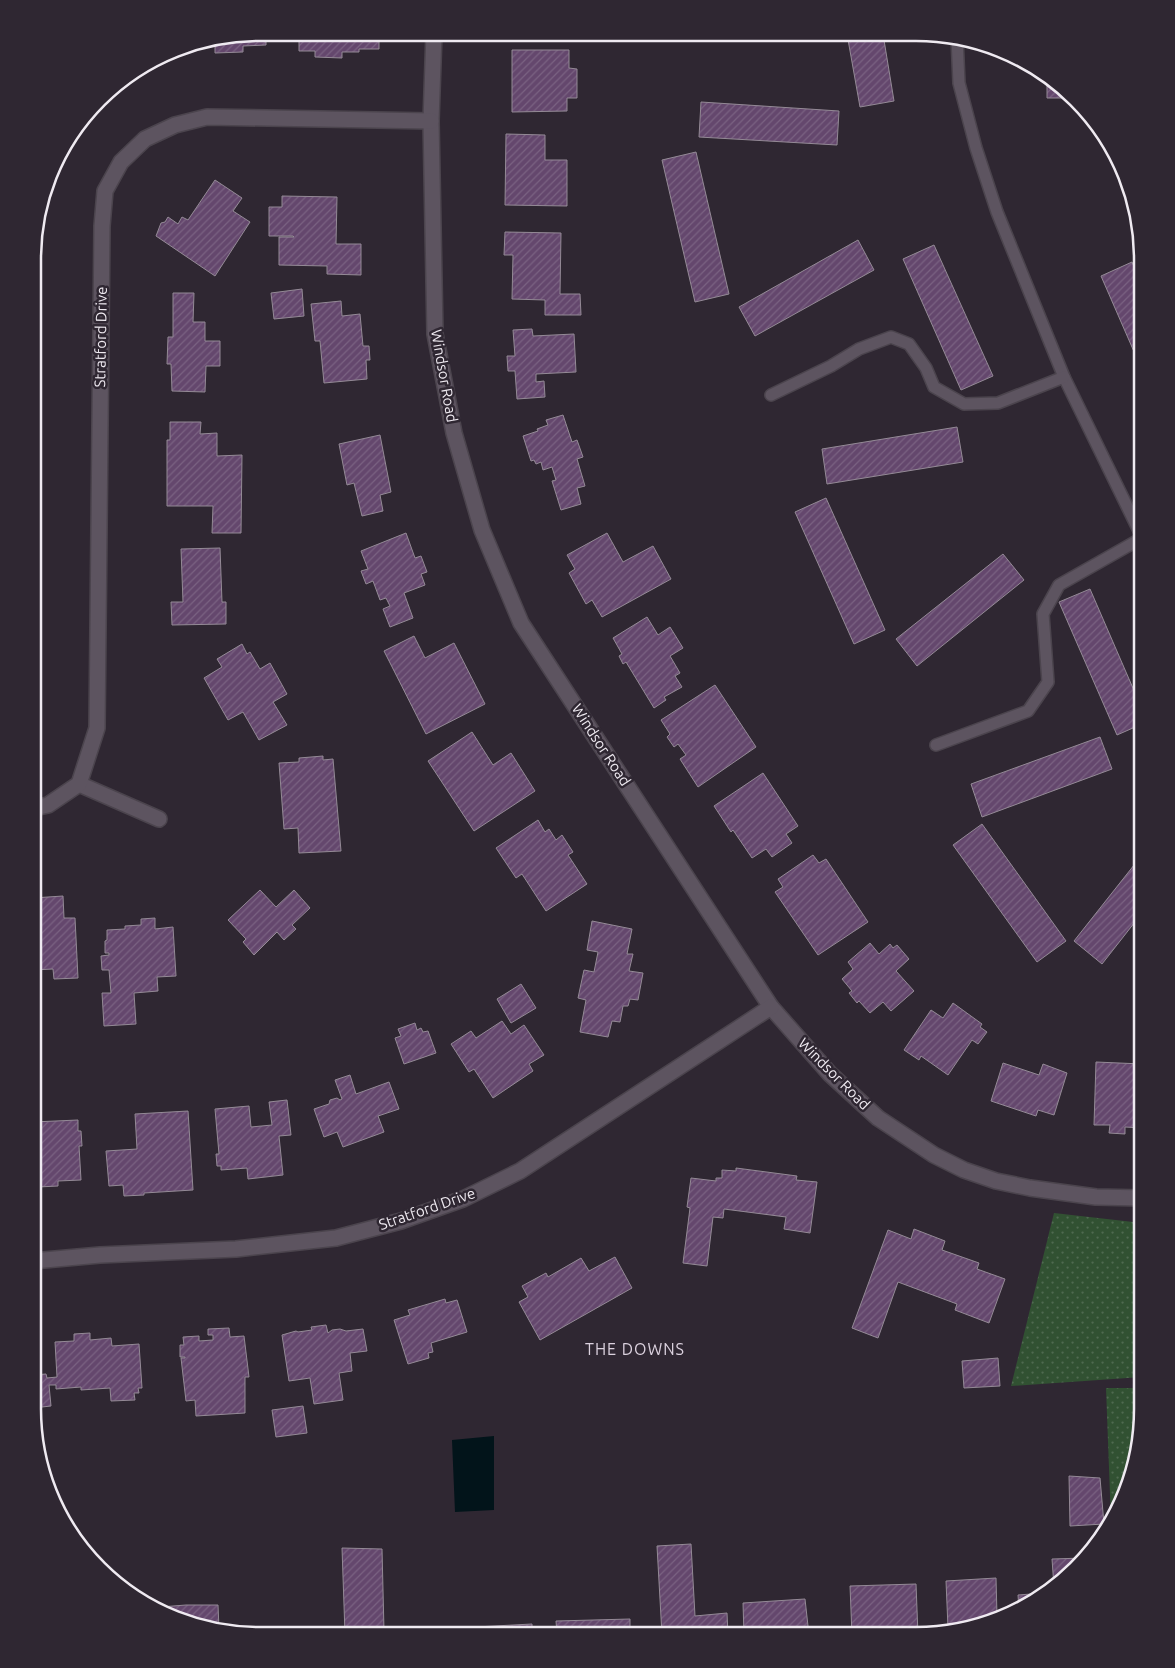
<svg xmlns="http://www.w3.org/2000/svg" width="1175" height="1668" font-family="Ubuntu,sans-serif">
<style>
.park{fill:url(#park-dots)}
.water{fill:#02141a}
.building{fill:url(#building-hatch);stroke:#948a96}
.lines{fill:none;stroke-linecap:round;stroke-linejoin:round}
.lane-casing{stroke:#4b444d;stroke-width:14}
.street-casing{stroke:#4b444d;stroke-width:18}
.lane{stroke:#5d5460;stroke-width:11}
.street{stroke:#5d5460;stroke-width:15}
.labels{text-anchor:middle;stroke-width:5;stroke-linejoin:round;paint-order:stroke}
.street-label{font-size:15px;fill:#efeaf1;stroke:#2f2732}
.neighbourhood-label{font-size:16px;letter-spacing:1px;fill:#dbd1de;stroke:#2f2732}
.rim{fill:none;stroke:#efeaf1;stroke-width:2.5}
</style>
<defs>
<pattern id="park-dots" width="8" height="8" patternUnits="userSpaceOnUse" patternTransform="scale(1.25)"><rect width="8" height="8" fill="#315132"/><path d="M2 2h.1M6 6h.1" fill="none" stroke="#4f6a50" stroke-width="1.8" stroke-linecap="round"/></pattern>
<pattern id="building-hatch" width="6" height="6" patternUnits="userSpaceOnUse" patternTransform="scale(1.25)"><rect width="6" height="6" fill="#64476d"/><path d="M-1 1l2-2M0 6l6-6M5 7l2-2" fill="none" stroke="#7a6282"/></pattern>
</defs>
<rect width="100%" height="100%" fill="#2f2732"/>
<g class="park">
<path d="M1054,1213L1142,1223V1377L1011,1386Z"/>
<path d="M1106,1388H1142V1423L1130,1482L1111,1521Z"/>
</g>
<path class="water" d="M494,1436V1510L455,1512L452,1440Z"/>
<g class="building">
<path d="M260,32L266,33V45L243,46V52L215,53V40Z"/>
<path d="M299,33H379V49H359V52H342V58L315,57V51H299Z"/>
<path d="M847,34H883L894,101L860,107Z"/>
<path d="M512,50H569V68L577,69V98H567V111L512,112Z"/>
<path d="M1047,76L1053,79L1069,98H1047Z"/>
<path d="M701,102L839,111L837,145L699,137Z"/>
<path d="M506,134L545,135V160H567V206L505,205Z"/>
<path d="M696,152L729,294L695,302L662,160Z"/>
<path d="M215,180L242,198L233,211L250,222L215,276L156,236L161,223L165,222L168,217L178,224L182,217L188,220Z"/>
<path d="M282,196L337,197L336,244H361V275L327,274V266L279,265V237H294L293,236H269V207H282Z"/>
<path d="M505,232L561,233L560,294H580L581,315H545V300L512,299L513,255H504Z"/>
<path d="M858,240L874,270L755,336L739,307Z"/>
<path d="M934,245L993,376L961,390L903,259Z"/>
<path d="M1132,262L1142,286V370L1101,276Z"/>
<path d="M302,289L304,316L274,319L271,293Z"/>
<path d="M173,293H194L193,322H205V341H220V366H206L205,392L172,391L171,364H167L168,337H173Z"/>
<path d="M341,301L342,316L360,314L363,346H369L370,360H366L367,379L324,383L320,341H315L311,304Z"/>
<path d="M532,329L533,336L574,334L576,372L536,374V382L544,381L545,397L517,399L515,371H508L507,356H515L513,330Z"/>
<path d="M563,415L572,442L577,440L583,457L577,459L585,486L577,488L581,504L561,510L552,481L556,480L552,467L543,470L541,462L536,464L534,460L531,461L523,436L538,431L537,429L548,425L546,420Z"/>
<path d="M170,422H201L200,434L217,433V456L242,455L241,533H212L213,506H167V440H170Z"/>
<path d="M957,427L963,462L827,484L822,449Z"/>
<path d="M380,435L391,492L380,495L383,511L362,516L354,483L347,485L339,444Z"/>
<path d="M826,498L885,630L854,644L795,512Z"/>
<path d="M406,533L415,558L421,556L427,572L421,574L425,585L404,593L413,618L390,627L383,609L390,606L386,598L380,600L373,581L366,584L361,571L368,569L361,551Z"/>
<path d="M607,533L623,562L653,546L671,579L602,617L592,600L586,604L569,573L575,569L567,555Z"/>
<path d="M220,548L222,602H226V624L172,625L171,602H183L181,549Z"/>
<path d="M1003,554L1024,580L917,666L896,639Z"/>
<path d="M1090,589L1142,709V724L1117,735L1059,602Z"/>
<path d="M647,617L658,635L670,627L683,648L670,656L680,673L675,676L682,687L664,697L666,700L654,708L626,662L623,664L619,656L622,654L613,638Z"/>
<path d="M414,636L425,658L454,643L485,704L426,734L384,651Z"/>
<path d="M242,644L247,654L250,652L260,669L270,663L287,694L273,702L287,725L259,740L243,712L228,720L204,678L222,667L217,659Z"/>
<path d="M715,685L756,747L698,787L680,759L686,755L678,744L674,747L667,737L670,734L661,720Z"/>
<path d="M472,732L493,765L511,753L535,791L474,831L428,761Z"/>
<path d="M1100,737L1112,769L982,817L971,784Z"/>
<path d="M323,756V760L333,759L341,851L299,853L298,828L284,829L279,763L299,762V758Z"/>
<path d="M763,773L798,826L786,834L792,843L772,857L766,849L752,858L733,830L731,832L714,806Z"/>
<path d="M538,820L545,832L549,829L556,840L562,835L573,852L568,855L587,884L546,911L522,874L516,878L496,848Z"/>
<path d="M982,824L1066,941L1037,962L953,845Z"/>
<path d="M813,855L819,863L826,859L868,922L818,955L775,892L783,887L778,879Z"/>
<path d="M1142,855V913L1102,964L1074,941Z"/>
<path d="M260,890L276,907L294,890L310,908L292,925L296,929L284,940L277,932L254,955L243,942L246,939L228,920Z"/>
<path d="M63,896L64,918H75L78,978L54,979L53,969L33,970V898Z"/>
<path d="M155,918V929L173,927L176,976L157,977L158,991L134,993L136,1024L104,1026L102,993H111L109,970H102L101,956L109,955V953H105V941L107,940V930L125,929V926L141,925V919Z"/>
<path d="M592,921L632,929L627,954H633L629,971L643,973L638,1000L630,999L628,1006H623L620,1022L612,1021L608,1037L580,1032L586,1000L578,998L584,970L594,972L598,952L587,950Z"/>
<path d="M870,943L879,954L890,944L893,948L897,945L909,959L896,971L914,991L891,1011L883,1002L870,1013L859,1001L857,1003L849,993L852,991L842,979L853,969L848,962Z"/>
<path d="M521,984L536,1008L511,1023L497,999Z"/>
<path d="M953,1003L982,1024L980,1027L987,1032L978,1044L972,1040L948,1075L921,1056L919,1060L904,1050L931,1010L943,1018Z"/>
<path d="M502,1021L511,1034L524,1025L544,1055L529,1064L533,1071L493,1098L474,1069L469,1072L451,1044L471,1031L476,1038Z"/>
<path d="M415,1023L417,1030L421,1028L423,1032L428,1031L436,1053L404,1064L395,1038L401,1036L398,1029Z"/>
<path d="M1096,1062L1142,1064V1128L1125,1127V1134L1109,1133L1110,1125H1094Z"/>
<path d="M1003,1063L1039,1075L1043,1064L1067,1073L1054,1115L1038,1110L1036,1116L991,1101Z"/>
<path d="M350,1075L356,1094L389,1082L399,1109L378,1116L384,1132L343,1147L337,1132L324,1137L314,1109L329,1104L330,1100L337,1098L340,1100L342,1099L335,1080Z"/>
<path d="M287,1100L291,1135L279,1136L283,1175L248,1179L247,1168L221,1170V1166H217L216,1154H219L215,1109L249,1106L251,1127L272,1125L269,1102Z"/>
<path d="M188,1111L193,1190L144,1193V1195L124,1196L123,1185L109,1186L106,1151L137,1149L135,1114Z"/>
<path d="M78,1120V1131H81L82,1146H79L81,1180L58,1181V1186L38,1187V1183H33V1122Z"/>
<path d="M736,1168L797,1176L796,1180L817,1182L810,1233L784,1229L786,1217L724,1209L723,1218L713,1217L707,1266L683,1263L690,1208L687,1207L691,1178L716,1181V1178H722V1170L736,1171Z"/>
<path d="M914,1229L945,1241L942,1250L979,1263L977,1269L1005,1279L989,1323L955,1310L957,1304L898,1282L878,1338L852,1328L888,1230L911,1239Z"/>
<path d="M615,1257L632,1288L540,1340L519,1302L528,1297L522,1286L546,1273L548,1277L581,1258L589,1271Z"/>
<path d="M445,1299L446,1303L457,1300L467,1332L431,1343L433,1352L428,1353L429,1358L408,1364L394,1320L410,1315L408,1310Z"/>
<path d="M326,1325L328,1333L332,1330L340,1329L346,1331L363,1329L367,1351L350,1353L352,1371L339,1373L343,1400L314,1404L310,1378L289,1381L282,1335L296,1331L298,1332L312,1330L311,1327Z"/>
<path d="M229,1328L230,1337L244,1336L249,1377H245V1413L196,1416L195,1400L186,1401L181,1358H185V1357H180V1345H184L183,1337L199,1336V1341L213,1340V1335H208V1329Z"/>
<path d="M90,1333V1340L111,1338L112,1346L139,1344L142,1388H138L139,1393H134L135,1400L111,1401L110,1388L81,1390V1387L56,1389V1385H49L51,1406L33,1408V1375L46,1374L47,1378L57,1377L55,1342L74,1341V1334Z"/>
<path d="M998,1358L1000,1386L964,1388L962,1361Z"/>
<path d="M303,1406L307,1433L276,1437L272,1410Z"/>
<path d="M1069,1476L1100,1478L1104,1524L1070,1526Z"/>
<path d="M691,1544L695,1616L727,1613L728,1635H662L657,1546Z"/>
<path d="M342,1548L382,1549L384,1631L420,1629V1634H345Z"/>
<path d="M1084,1558L1065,1579L1054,1587L1052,1559Z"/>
<path d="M996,1578L997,1616L948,1628L946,1581Z"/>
<path d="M916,1584L918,1635H852L850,1586Z"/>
<path d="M1044,1593L1019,1610L1018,1595Z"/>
<path d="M805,1599L809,1635H744L743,1603Z"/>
<path d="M186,1605H218L219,1629L160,1607Z"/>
<path d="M630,1619V1635L557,1634L556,1621Z"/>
<path d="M532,1624V1634H456L457,1628Z"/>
<path d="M324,1627V1634H255V1630Z"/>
</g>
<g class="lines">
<g class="lane-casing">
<g id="lane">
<path d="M957,38L959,83L976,148L997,212L1064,377L1142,537"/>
<path d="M771,395L831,366L859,349L891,337L909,344L926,368L934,387L964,404L998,403L1064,377"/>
<path d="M936,745L1028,711L1048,682L1043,614L1059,585L1142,538"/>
</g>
</g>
<g class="street-casing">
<g id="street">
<path d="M434,33L431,121L435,334L454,433L482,530L521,623L771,1007L830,1074L878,1118L934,1155L964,1170L996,1181L1030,1188L1096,1197L1142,1198"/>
<path d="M79,784L159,819"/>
<path d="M34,808L48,805L79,784L97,728L102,226L105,191L121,162L145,139L175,125L207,117L431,121"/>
<path d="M33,1261L100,1255L236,1249L336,1238L401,1221L463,1199L520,1171L771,1007"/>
</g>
</g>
<use href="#lane" class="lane"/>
<use href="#street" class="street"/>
</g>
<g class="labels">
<g class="street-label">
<text transform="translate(101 337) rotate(-89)" y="5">Stratford Drive</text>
<text transform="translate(444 376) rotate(80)" y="5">Windsor Road</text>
<text transform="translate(601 745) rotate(57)" y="5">Windsor Road</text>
<text transform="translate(834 1074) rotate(45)" y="5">Windsor Road</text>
<text transform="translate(427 1209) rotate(-19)" y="5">Stratford Drive</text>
</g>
<g class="neighbourhood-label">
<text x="635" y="1355">THE DOWNS</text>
</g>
</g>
<path d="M0 0H1175V1668H0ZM259 41H916A218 218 0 0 1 1134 259V1409A218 218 0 0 1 916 1627H259A218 218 0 0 1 41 1409V259A218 218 0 0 1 259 41Z" fill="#2f2732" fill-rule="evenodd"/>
<path class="rim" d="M259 41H916A218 218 0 0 1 1134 259V1409A218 218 0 0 1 916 1627H259A218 218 0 0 1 41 1409V259A218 218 0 0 1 259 41Z"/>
</svg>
